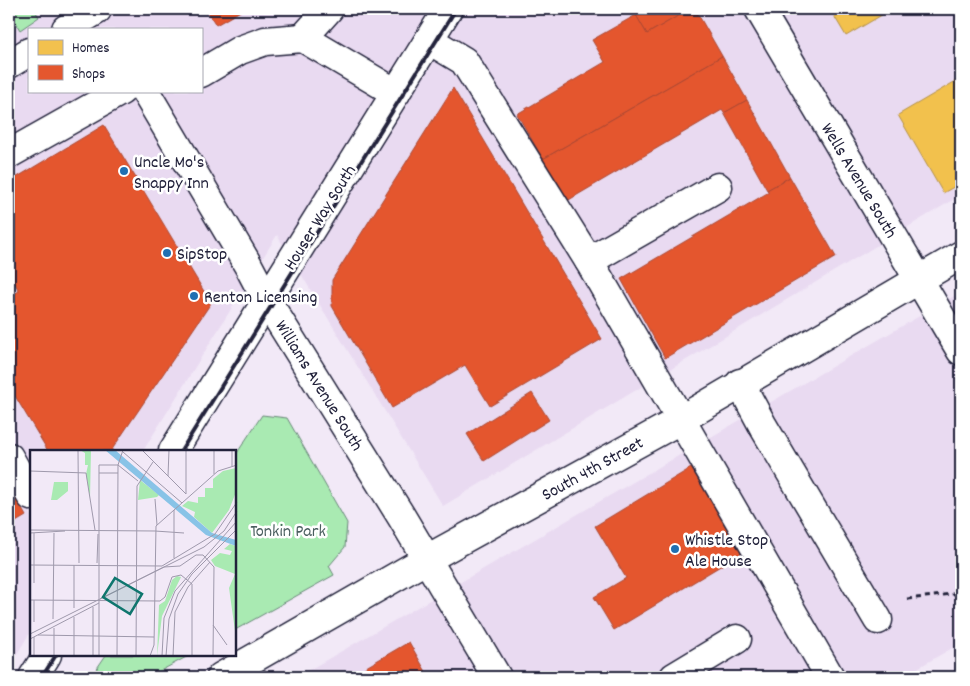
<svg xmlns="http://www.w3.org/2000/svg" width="970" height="686" font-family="Dekko,sans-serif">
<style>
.built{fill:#e9daf1;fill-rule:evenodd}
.green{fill:#a9eab2;stroke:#668676}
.homes{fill:#f2c14e;stroke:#b49148}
.shops{fill:#e4572e;stroke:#aa4732}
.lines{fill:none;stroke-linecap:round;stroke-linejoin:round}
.minor-casing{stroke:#22223b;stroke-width:31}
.path{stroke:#22223b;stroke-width:3;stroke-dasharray:5 4;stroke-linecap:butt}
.minor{stroke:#fff;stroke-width:28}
.rail{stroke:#22223b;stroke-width:4}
.poi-dot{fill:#1f6fb2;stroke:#fff;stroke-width:2}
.labels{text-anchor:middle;stroke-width:5;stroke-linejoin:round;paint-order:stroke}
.poi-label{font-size:18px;fill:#22223b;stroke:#fff;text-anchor:start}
.street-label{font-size:18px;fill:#22223b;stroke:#fff}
.park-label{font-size:18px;fill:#4a5e5f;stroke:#fff}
.inset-road{fill:none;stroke:#9f99ac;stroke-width:1}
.view{fill:#0f766e;fill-opacity:0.15;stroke:#0f766e;stroke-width:2.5}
.inset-edge{fill:none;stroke:#22223b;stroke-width:2.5}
</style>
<rect width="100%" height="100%" fill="#f2e9f7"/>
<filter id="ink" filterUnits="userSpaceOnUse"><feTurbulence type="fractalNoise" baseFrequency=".02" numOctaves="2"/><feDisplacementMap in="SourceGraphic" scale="10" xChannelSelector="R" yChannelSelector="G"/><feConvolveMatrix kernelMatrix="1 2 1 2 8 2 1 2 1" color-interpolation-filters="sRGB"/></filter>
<g filter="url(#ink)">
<g class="built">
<path d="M9,9H961V195L443,506L277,235L143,451H31V631L9,667ZM29,29H201V91H29Z"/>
<path d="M961,292V643L902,677H297Z"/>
</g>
<g class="green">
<path d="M9,9H34L39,17L20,30L9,12Z"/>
<path d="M262,415L287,418L347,523L345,547L329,566L334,575L235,630V456Z"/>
<path d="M106,655H190L149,677H91Z"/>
</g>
<g class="homes">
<path d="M830,9H892L846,36Z"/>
<path d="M961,78V183L943,193L898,115Z"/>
</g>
<g class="shops">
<path d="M206,9H244L216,25Z"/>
<path d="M632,9H690L647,34Z"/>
<path d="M690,9H695L722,56L543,159L517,114L605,62L592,40L636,15L647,34Z"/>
<path d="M722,56L747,100L724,113L722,110L567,201L543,159Z"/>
<path d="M453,88L602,339L490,406L465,365L392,408L332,306V280Z"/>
<path d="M747,100L790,177L767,190L724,113Z"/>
<path d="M104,125L211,303L111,451H48L9,386V297L19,291L9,273V182Z"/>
<path d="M790,177L836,257L665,358L621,279L769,192L767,190Z"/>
<path d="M532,393L549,420L484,461L467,434Z"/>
<path d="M691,468L742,553L614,630L594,597L626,578L595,526Z"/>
<path d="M9,487L26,516L9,526Z"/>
<path d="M409,642L429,677H349Z"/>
</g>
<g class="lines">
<g class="minor-casing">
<g id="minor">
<path d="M759,9L961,351"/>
<path d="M66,29L97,10"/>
<path d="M303,38L329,9"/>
<path d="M429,40L464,61L589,261L830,677"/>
<path d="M9,64L29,52"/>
<path d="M201,73L240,50L265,41L303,38L396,93"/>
<path d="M145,91L248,265L267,301L401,516L497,677"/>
<path d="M9,154L121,91"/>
<path d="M589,261L718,187"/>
<path d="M740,383L763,426L878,620"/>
<path d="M173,451L448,9"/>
<path d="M9,457L31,496"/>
<path d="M33,677L47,655"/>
<path d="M221,677L427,559L680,420L961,255"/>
<path d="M674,677L737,639"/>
</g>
</g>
<path class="path" d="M907,599L961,593"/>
<use href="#minor" class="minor"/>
<g class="rail">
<path d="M181,451L456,9"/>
<path d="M42,677L56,655"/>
</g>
</g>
</g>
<g class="poi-dot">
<circle cx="124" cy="171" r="5"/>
<circle cx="167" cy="253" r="5"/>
<circle cx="194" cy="296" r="5"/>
<circle cx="675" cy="549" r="5"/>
</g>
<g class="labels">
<g class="poi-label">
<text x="134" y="167">Uncle Mo's<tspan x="134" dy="21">Snappy Inn</tspan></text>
<text x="177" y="259">SipStop</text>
<text x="204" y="302">Renton Licensing</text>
<text x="685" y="545">Whistle Stop<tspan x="685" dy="21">Ale House</tspan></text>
</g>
<g class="street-label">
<text transform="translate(860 180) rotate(59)" y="6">Wells Avenue South</text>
<text transform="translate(319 217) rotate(-58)" y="6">Houser Way South</text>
<text transform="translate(320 385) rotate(58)" y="6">Williams Avenue South</text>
<text transform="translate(592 468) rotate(-29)" y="6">South 4th Street</text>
</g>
<g class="park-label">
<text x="288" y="536">Tonkin Park</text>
</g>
</g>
<g transform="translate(30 450)">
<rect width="206" height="206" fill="#f2e9f7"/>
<path d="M50,0H61L60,48L56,24L58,15H55V3ZM206,18V42L199,60L182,83L164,67L165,62L152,56L158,51L168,53V47H175V38H183V29L193,21ZM110,30L129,45L127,47L108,50ZM24,32H38V41L27,50H21ZM200,94L206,96V188L199,138L205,124L185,116L181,110L190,103L200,105L202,101L194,99ZM147,126L151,127L132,166L127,206L129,155L135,151L142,130Z" fill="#a9eab2"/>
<path d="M75,0H85L182,83L206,90V96L176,85Z" fill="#88c3e7"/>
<path class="inset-road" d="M48,0L49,113M112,0L156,44M156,0V44M184,0V24M93,2L152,53M88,15L108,31M202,16V0M0,21L56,23L65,80M69,23H88M138,26L139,0M125,49L127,75M144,60V108M0,80L125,81M125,81L154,83M0,83L35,81M67,113L68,84M0,115L132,116L185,84L207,52M44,115V158M4,133V83M70,149L134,117L150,116L166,105H173L184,117L183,206M0,150L130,151L135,147L142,127L151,125L162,134V206M23,169L24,83M4,172V150M183,175L197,195M0,184L174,97L194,81L207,61M8,185L124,187M0,189L69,153M4,206V187M24,206V178M44,206V167M63,206V157M69,206V15H88M87,206L88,15L93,0M106,206L107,36L123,12M120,206L124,195L126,76L188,21L207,15M132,206L134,168L145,141L207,71M136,206L139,169L148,144L162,124L207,79M143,206L145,162L158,137L180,112"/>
<path class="view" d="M85,128L112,144L100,164L73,147Z"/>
<rect width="206" height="206" class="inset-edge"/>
</g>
<rect width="970" height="686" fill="none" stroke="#fff" stroke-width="30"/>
<rect x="15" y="15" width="940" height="656" fill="none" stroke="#22223b" stroke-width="2" filter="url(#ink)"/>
<rect x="28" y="28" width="175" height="65" fill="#ffffff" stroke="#a7a7b1"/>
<rect x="38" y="40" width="25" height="15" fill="#f2c14e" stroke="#a7a7b1"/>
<text x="72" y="52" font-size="15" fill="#22223b">Homes</text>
<rect x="38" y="65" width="25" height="15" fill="#e4572e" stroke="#a7a7b1"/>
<text x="72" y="78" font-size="15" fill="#22223b">Shops</text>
</svg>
